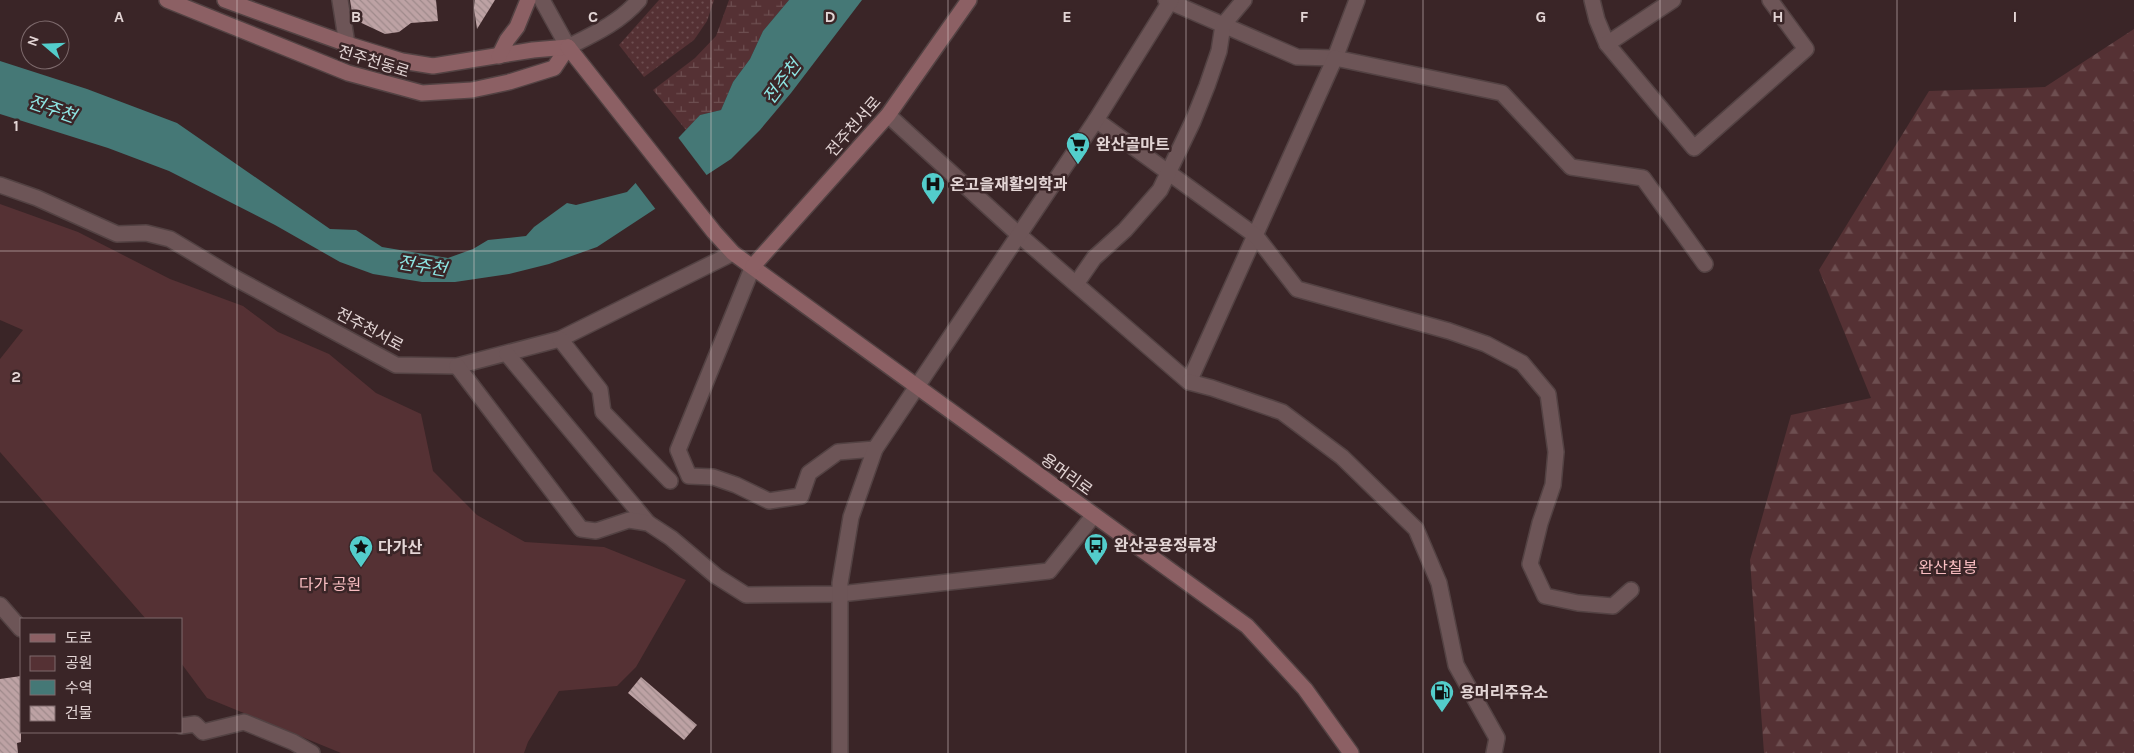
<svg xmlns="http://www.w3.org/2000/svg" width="2134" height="753" font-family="Karla,'Noto Sans KR',sans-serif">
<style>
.grass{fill:url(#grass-dots)}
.forest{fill:url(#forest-firs)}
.wetland{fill:url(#wetland-marsh)}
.park{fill:#553134}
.water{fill:#457876}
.pier{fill:#3a2527}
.building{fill:url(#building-back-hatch)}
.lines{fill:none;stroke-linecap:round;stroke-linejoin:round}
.street-casing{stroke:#534243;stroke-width:18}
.secondary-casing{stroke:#534243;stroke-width:18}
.street{stroke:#6d5557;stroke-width:15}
.secondary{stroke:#8c6064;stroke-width:15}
.grid{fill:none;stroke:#e3d5d5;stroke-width:1;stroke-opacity:0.55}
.labels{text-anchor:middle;stroke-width:5;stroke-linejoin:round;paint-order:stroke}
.street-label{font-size:16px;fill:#e3d5d5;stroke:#3a2527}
.poi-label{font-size:16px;font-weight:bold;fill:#e3d5d5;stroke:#3a2527;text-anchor:start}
.park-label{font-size:16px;fill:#f8bdc1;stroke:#3a2527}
.water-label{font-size:18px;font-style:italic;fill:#8ee6e4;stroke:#3a2527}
.grid-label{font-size:16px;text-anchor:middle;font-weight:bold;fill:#e3d5d5;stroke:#3a2527;stroke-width:5;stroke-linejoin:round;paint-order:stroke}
</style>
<defs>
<pattern id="grass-dots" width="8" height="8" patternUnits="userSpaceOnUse" patternTransform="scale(1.25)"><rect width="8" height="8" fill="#553134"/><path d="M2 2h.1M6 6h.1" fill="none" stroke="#6d4e50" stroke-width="1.8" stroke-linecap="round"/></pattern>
<pattern id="forest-firs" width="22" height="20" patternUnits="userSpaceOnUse" patternTransform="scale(1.25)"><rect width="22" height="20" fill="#553134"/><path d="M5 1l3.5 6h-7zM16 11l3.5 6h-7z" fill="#6d4e50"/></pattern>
<pattern id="wetland-marsh" width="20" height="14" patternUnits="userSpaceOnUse" patternTransform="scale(1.25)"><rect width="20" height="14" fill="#553134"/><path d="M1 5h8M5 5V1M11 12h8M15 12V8" fill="none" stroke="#6d4e50"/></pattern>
<pattern id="building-back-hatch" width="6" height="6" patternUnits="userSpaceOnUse" patternTransform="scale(1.25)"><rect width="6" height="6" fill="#bda2a4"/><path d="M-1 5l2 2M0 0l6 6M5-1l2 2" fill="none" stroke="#9f8a8b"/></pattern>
</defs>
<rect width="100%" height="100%" fill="#3a2527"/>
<path class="grass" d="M659,0H714L707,21L694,40L644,77L619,45Z"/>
<path class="forest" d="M2134,29V753H1764L1750,560L1791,415L1871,398L1819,270L1929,91L2045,87Z"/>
<path class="wetland" d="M729,0H789L763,31L750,59L733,82L721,110L700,115L686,130L653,90L695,58L716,36Z"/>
<path class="park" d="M0,204L78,232L170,279L243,306L278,332L329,354L376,393L421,414L433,471L477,515L525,542L604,547L686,580L636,667L617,686L559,691L528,742L524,753H341L207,698L181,663V619H146L0,452V359L23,330L0,320Z"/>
<path class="water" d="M789,0H862L791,93L760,130L731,159L597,247L549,264L509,274L455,282H422L373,274L340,262L275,225L169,171L108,148L0,114V61L87,89L177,123L330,229L356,230L382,247L448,258L473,249L488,240L526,236L534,227L567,203L576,205L627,192L700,115L721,110L733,82L750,59L763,31Z"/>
<path class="pier" d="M677,136L708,177L657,211L634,181Z"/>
<g class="building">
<path d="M350,0H436L438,21L411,23L399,32L385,34L353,19Z"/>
<path d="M475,0H495L477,29L474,8Z"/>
<path d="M21,676V742L17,743L18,753H0V679Z"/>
<path d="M641,677L697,725L684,740L628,693Z"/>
</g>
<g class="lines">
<g class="street-casing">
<g id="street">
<path d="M340,0L347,44"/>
<path d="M542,0L568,47C594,34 620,22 639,0"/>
<path d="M1166,0L1297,57L1335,58L1357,0"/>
<path d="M1592,0L1597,20L1607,44L1694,148L1806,49L1770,0"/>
<path d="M1607,44L1673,0"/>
<path d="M888,115L1018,234L1189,382L1335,58L1502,93L1571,167L1643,178L1705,264"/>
<path d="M1096,120L1256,236L1297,289L1449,331L1486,344L1522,363L1548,394L1556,452L1553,485L1540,523L1530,564L1545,596L1578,603L1613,606L1631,590"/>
<path d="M0,185L37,198L117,234L146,233L170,239L235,278L396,365L457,366L560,339L733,253"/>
<path d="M753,266L678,450L689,476L713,477L736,485L769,501L801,496L809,473L838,452L875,449"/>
<path d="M1076,284L1094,258L1125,230L1160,190L1193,121L1207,86L1219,51L1223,25L1244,0"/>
<path d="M560,339L600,390L603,412L670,481"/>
<path d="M507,354L648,523"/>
<path d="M457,366L581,529L596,531L629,520L648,523L671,538L716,576L746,595L840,594L1049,571L1094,515"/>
<path d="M1189,382L1212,388L1282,412L1342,457L1416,529L1439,583L1456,665L1497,738L1494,753"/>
<path d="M0,605L21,629"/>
<path d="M181,726L195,724L203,732L244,722L293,742L312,753"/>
<path d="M840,753V583L851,517L875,449L1096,120L1171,0"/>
</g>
</g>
<g class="secondary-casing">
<g id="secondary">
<path d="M167,0L348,73L422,93L472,90L509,82L554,68L568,47"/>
<path d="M225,0L347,44L402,61L433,66L533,50L568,47"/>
<path d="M568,47L714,232L733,253L1247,626L1305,689L1351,753"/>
<path d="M499,56L507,40L517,27L528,0"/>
<path d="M753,266L888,115L969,0"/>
</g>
</g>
<use href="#street" class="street"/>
<use href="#secondary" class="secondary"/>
</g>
<path class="grid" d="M237,0V753M474,0V753M711,0V753M948,0V753M1186,0V753M1423,0V753M1660,0V753M1897,0V753M0,251H2134M0,502H2134"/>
<defs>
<g id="supermarket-pin" transform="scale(1.25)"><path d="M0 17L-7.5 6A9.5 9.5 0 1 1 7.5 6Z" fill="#53cdcb" stroke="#3a2527"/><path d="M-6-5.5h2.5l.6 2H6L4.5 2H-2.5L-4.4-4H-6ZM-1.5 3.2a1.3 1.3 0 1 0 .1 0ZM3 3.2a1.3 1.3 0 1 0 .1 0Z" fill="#111"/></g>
<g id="hospital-pin" transform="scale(1.25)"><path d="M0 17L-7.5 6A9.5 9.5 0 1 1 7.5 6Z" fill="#53cdcb" stroke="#3a2527"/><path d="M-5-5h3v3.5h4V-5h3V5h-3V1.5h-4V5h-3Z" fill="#111"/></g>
<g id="bus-pin" transform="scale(1.25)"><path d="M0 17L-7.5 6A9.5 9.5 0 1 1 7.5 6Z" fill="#53cdcb" stroke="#3a2527"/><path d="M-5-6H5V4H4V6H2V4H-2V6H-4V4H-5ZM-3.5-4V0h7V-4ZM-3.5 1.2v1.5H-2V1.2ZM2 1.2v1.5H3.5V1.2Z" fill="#111"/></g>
<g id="sight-pin" transform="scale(1.25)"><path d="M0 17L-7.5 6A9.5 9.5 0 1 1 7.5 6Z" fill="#53cdcb" stroke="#3a2527"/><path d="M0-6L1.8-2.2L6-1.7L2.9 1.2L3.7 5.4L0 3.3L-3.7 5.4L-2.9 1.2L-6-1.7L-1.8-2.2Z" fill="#111"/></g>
<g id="fuel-pin" transform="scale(1.25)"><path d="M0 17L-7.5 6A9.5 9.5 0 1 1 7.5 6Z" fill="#53cdcb" stroke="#3a2527"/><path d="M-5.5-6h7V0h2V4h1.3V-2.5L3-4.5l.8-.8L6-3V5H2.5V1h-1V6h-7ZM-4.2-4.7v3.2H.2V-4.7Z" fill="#111"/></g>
</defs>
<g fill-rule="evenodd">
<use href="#supermarket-pin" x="1078" y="144"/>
<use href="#hospital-pin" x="933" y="184"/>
<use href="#bus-pin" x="1096" y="545"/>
<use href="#sight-pin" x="361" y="547"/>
<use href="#fuel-pin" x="1442" y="692"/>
</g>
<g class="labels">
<g class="street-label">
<text transform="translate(374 61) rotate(17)" y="6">전주천동로</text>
<text transform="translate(853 126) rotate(-49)" y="6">전주천서로</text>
<text transform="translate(370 329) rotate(28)" y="6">전주천서로</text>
<text transform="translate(1067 474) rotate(36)" y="6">용머리로</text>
</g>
<g class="poi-label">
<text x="1096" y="150">완산골마트</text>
<text x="950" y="190">온고을재활의학과</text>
<text x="1114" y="551">완산공용정류장</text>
<text x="378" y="553">다가산</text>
<text x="1460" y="698">용머리주유소</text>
</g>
<g class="park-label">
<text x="1948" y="573">완산칠봉</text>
<text x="330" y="590">다가 공원</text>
</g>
<g class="water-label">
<text transform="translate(782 82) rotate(-53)" y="6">전주천</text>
<text transform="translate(52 109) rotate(19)" y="6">전주천</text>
<text transform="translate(422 266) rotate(9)" y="6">전주천</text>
</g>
</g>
<g class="grid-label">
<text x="119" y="22">A</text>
<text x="356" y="22">B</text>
<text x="593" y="22">C</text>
<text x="830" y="22">D</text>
<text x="1067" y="22">E</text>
<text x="1304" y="22">F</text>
<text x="1541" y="22">G</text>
<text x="1778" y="22">H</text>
<text x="2015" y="22">I</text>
<text x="16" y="131">1</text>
<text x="16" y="382">2</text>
</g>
<rect x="20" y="618" width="162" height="115" fill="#3a2527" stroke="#7e6b6d"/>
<rect x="30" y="634" width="25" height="8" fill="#8c6064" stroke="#7e6b6d"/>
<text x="65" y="643" font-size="15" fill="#e3d5d5">도로</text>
<rect x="30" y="656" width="25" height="15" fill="#553134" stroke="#7e6b6d"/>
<text x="65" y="668" font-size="15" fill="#e3d5d5">공원</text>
<rect x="30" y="680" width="25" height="15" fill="#457876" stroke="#7e6b6d"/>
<text x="65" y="693" font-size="15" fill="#e3d5d5">수역</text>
<rect x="30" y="706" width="25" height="15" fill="url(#building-back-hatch)" stroke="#7e6b6d"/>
<text x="65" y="718" font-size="15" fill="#e3d5d5">건물</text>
<g transform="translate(45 45) rotate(289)"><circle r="24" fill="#3a2527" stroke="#7e6b6d"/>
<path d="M0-4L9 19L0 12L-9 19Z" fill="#53cdcb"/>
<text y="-8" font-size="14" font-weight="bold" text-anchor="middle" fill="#e3d5d5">N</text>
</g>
</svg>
